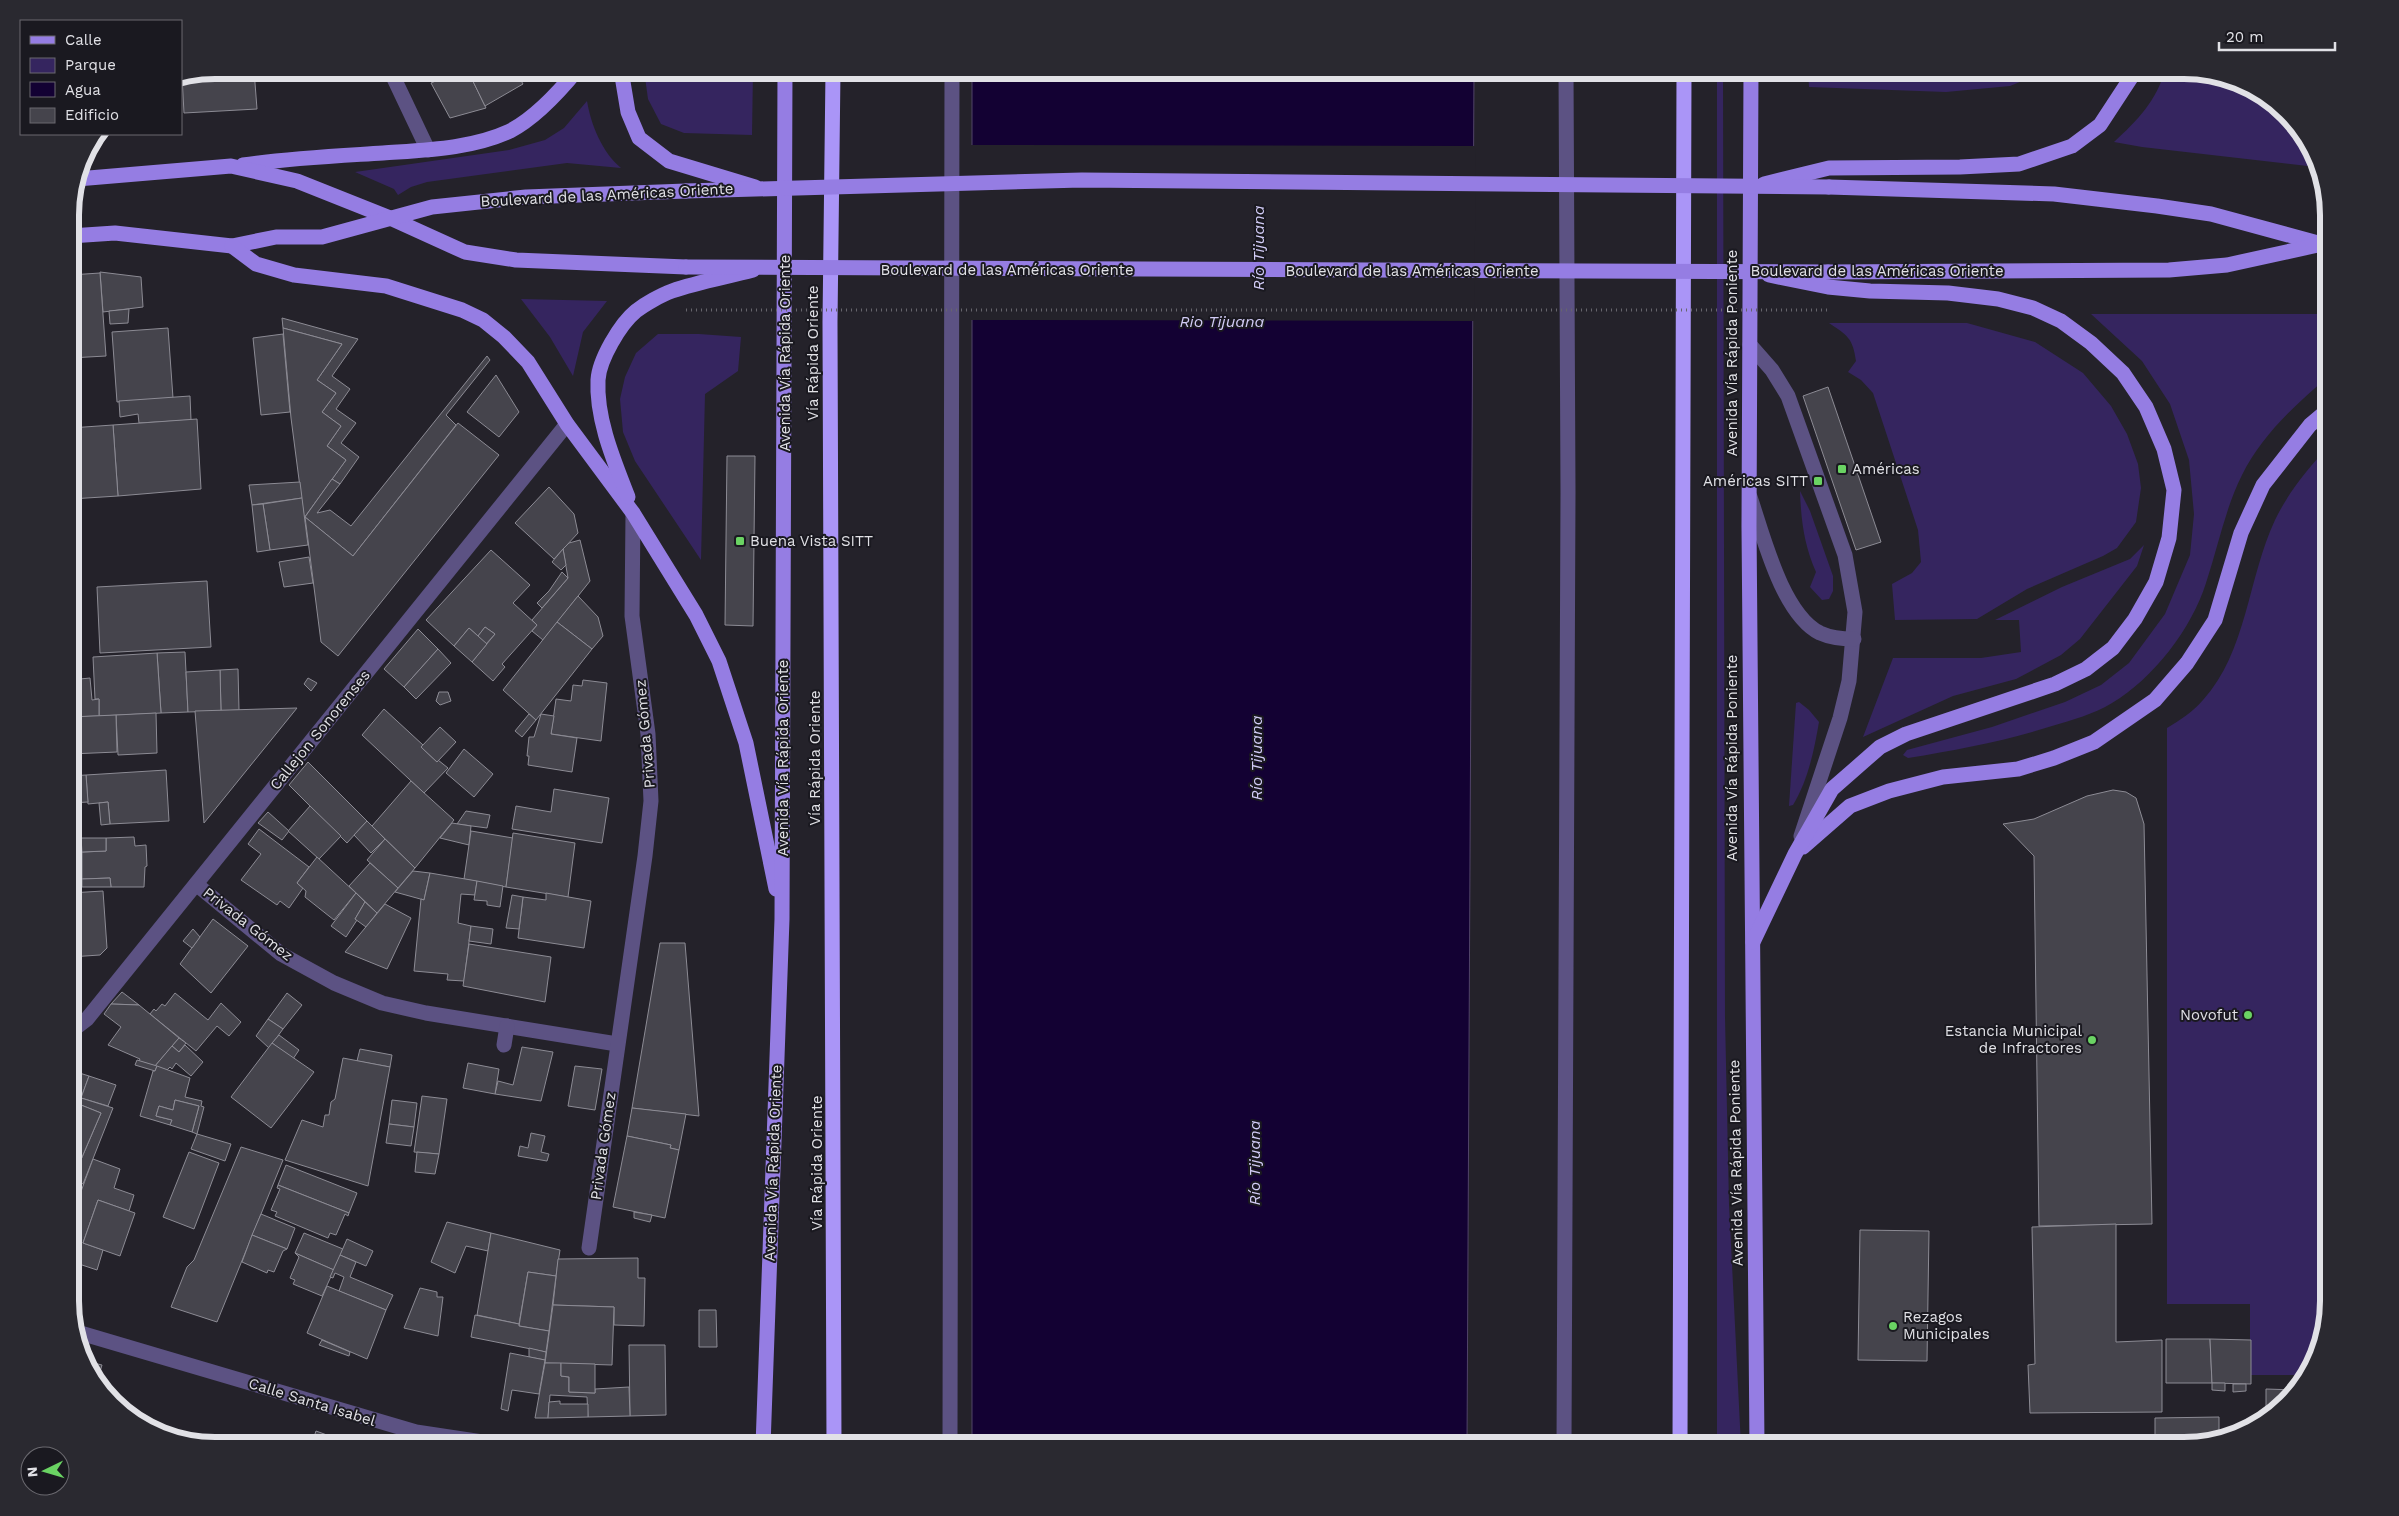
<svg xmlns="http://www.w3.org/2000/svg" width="2399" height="1516" font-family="'Work Sans',sans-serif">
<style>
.green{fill:#35255f}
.water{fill:#130133;stroke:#514469}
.pier{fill:#24222a}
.building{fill:#45444c;stroke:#8c8b94}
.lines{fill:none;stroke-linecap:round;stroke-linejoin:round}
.minor{stroke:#5c5283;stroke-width:15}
.major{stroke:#957de3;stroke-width:15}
.highway{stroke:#aa95f7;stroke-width:15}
.path-bridge{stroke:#66656c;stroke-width:3;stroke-dasharray:1 4;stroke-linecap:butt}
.major-bridge{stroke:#957de3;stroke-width:15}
.poi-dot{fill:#6ad363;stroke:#1a1920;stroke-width:2}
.labels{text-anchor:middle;stroke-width:4;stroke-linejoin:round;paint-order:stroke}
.street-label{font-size:15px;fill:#e1e1e6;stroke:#1a1920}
.poi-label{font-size:15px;fill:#e1e1e6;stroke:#1a1920;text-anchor:start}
.water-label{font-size:16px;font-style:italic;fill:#d2ccf6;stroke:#1a1920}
.rim{fill:none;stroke:#e1e1e6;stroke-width:6}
</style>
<rect width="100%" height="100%" fill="#24222a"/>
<g class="green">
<path d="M644,70H753L752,135L684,133L661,124L648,99Z"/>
<path d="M1717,70H1723L1725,1017L1729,1204L1741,1446H1717Z"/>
<path d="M1808,70H2049L2010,86L1946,92L1809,87Z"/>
<path d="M2165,70H2184L2264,94L2310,143L2316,167L2142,147L2114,142C2137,121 2157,100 2165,70Z"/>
<path d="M587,101C591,125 602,152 621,168L567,163L427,182L411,187L398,195L394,189L355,172L509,150L545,140L564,128Z"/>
<path d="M521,299L607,301L583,332L573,376L550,337Z"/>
<path d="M2091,314H2329V376C2295,405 2262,435 2242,475C2225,509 2218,547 2206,583C2192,628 2153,679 2112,703C2094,714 2072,720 2052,726C2005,741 1957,750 1908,758L1903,755L1907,750L1992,727L2065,702L2101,685L2129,663L2165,614L2190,555L2194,514L2189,460L2170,404L2142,361Z"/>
<path d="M1829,323H1967L2035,342L2083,373L2111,406L2127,434L2138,464L2141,488L2136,522L2117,548L2103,556L2027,589L1977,619L1895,620L1892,584L1912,573L1921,562L1918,530L1873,393L1861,380L1848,372L1856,361C1853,338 1847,335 1829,323Z"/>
<path d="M658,334H699L741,337L738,371L705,394L701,560L635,461L623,432L620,399L625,377L636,353Z"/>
<path d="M2329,446V1302L2307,1375H2250V1304H2167V728C2180,720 2193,712 2203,700C2247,652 2248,577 2275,520C2288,493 2308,468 2329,446Z"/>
<path d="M1800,491L1810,511L1833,576V591L1829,599L1822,600L1810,587L1816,572C1804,545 1801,520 1800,491Z"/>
<path d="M2144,545L2137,566L2080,639L2061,655L2016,679L1953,696L1863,737L1893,658H1981L2021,652L2019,620H1995L2062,587L2130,559Z"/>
<path d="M1799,702L1809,710L1819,722C1814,751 1808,780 1793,805L1789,806L1796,703Z"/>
</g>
<path class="water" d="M972,70H1474L1467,1446H972Z"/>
<path class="pier" d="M969,145L1476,146L1474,321L969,320Z"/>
<g class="building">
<path d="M215,70H254L257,109L184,113L182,76Z"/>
<path d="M446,70H470L468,71L486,108L450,118L431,83L450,75Z"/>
<path d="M470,70H515L523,84L485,106L468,71Z"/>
<path d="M100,272L141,277L143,307L103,312Z"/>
<path d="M100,273L106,356L70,358V275Z"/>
<path d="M129,309L128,323L110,324L109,311Z"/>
<path d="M282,318L358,339L332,376L350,389L336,409L356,423L341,443L359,457L340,484L332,479L346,460L327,446L341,426L322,412L336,393L317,380L342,344L283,328Z"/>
<path d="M168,328L173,398L117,402L112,332Z"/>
<path d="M283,328L342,344L317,380L336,393L322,412L341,426L327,446L346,460L304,518L291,418Z"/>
<path d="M283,334L290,412L261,415L253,338Z"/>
<path d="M487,356L490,360L446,415L456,425L353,556L305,517L332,479L340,484L317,513L330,510L351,526Z"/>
<path d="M496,375L519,412L499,437L467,412Z"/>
<path d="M1828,387L1881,542L1856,550L1803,396Z"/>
<path d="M190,396L191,420L139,423L138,414L120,417L119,401Z"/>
<path d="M197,419L201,489L118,496L113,425Z"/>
<path d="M458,423L499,455L338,656L321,642L305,517L353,556Z"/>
<path d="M113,425L118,496L71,499L70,428Z"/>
<path d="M727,456H755L753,626L725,625Z"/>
<path d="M300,482L302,498L252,505L249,485Z"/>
<path d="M549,487L574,514L578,533L554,559L515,523Z"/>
<path d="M302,498L308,545L270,550L263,504Z"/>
<path d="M263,504L270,550L257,552L252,505Z"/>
<path d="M580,540L590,581L543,640L532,631L537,625L532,620L568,578L563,549L569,543Z"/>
<path d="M563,549L566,565L561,570L552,562Z"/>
<path d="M491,550L530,585L513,603L537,625L502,664L505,667L493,681L472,662L495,634L485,627L478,636L469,628L454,646L426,620Z"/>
<path d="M309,557L313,583L284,587L279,562Z"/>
<path d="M562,572L568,578L542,608L537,603L549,591Z"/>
<path d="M207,581L211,647L100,653L97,587Z"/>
<path d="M578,596L598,617L603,636L592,649L557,622Z"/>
<path d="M557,622L592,649L536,720L503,690Z"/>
<path d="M485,627L495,634L486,644L478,636Z"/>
<path d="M469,628L487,644L472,662L454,646Z"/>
<path d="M418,629L438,649L404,687L384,669Z"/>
<path d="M438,649L451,663L416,699L404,687Z"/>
<path d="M185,652L188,712L161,713L157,653Z"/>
<path d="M157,653L161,713L99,716V699H95L93,657Z"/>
<path d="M238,669L239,710L221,711L220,670Z"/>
<path d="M220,670L221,711L188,712L186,672Z"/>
<path d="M90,678L92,700L99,699V716L70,717V680Z"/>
<path d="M308,678L317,683L311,691L304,684Z"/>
<path d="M583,680L607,683L601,741L551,734L556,699L571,701L573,685L582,686Z"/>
<path d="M439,692H448L451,701L440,705L436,701Z"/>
<path d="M297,708L204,823L195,711Z"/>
<path d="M384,709L423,745L421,747L437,762L438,760L448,768L424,793L362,735Z"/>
<path d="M156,713L157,753L118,755L116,715Z"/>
<path d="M529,714L536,720L522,737L515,731Z"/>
<path d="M541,714L554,716L551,734L577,738L572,772L528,765L529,756H527L529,737H534Z"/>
<path d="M116,715L117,752L70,754V717Z"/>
<path d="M440,727L456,742L437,762L421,747Z"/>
<path d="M464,749L493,774L474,797L446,773Z"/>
<path d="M308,762L367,821L347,843L289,785Z"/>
<path d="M166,770L169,821L110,824L108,802L88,804L86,775Z"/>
<path d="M86,775L88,802L70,803V776Z"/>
<path d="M411,781L454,820L415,868L372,826Z"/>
<path d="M554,789L609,798L602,843L512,829L516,806L551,812Z"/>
<path d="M2113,790L2126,792L2136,798L2144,824L2152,1224L2039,1226L2034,856L2003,824L2034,819L2087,796Z"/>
<path d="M108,802L110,824L101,825L99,803Z"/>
<path d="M310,806L341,836L319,859L288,831Z"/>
<path d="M466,811L490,815L487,828L457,824Z"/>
<path d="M268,812L289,831L282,840L258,823Z"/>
<path d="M367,821L385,839L371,853L354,835Z"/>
<path d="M452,823L471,826L469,845L440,838Z"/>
<path d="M259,829L309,867L297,883L303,888L289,908L280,901L277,905L241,880L261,854L248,844Z"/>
<path d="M471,831L513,838L506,887L464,879Z"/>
<path d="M513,833L575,843L568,897L506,887Z"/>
<path d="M134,837L135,846L146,845L147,866L145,867L144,887H111L110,878L82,879V852L106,851V838Z"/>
<path d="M81,838H106V851L82,852Z"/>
<path d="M385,839L415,868L398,888L367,860Z"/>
<path d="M317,857L356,893L334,920L305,897L306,891L297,883Z"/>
<path d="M370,863L398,888L377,913L349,886Z"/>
<path d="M413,871L430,873L424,900L395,892Z"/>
<path d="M430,873L477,881L475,895L461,894L458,923L471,926L464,981L447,980L448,974L414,971L421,899L424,900Z"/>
<path d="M110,878L111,887H82V879Z"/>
<path d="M477,881L503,886L500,907L487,905V901L474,900Z"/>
<path d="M103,891L107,948L100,955L70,957V893Z"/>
<path d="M356,893L365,902L355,919L357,920L346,937L331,926Z"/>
<path d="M546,893L591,901L584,948L518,938L523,897L546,900Z"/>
<path d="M512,895L523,897L519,929L506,928Z"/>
<path d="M365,902L377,913L366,927L355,919Z"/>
<path d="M385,904L411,918L387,969L345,952Z"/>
<path d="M213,919L248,946L211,993L180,964Z"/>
<path d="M471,926L493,929L491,944L469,941Z"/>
<path d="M193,929L200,937L192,948L183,941Z"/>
<path d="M660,943H685L699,1116L632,1108Z"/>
<path d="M469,944L551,957L545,1002L463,986Z"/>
<path d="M122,992L139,1005L111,1004Z"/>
<path d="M175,993L208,1020L221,1003L241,1022L229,1036L217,1026L196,1051L150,1014L154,1009L156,1011L162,1004L165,1006Z"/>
<path d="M287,993L302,1005L283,1029L268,1019Z"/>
<path d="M111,1004L139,1005L179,1038L155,1066L139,1061L140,1059L108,1045L121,1027L104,1014Z"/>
<path d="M268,1019L283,1029L269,1048L256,1036Z"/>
<path d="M279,1035L299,1050L293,1059L272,1043Z"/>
<path d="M179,1038L186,1043L179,1052L172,1046Z"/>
<path d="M272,1043L314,1072L271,1128L231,1097Z"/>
<path d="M185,1045L203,1062L191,1076L176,1063L172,1069L170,1067L167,1070L155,1066L172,1046L179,1052Z"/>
<path d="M522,1047L553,1052L541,1101L495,1094L498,1081L513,1085Z"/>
<path d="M360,1049L392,1055L390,1067L357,1061Z"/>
<path d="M343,1058L390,1067L368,1186L285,1160L302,1120L323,1127L325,1115H329L331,1102L335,1099Z"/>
<path d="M137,1060L157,1066L155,1071L135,1065Z"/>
<path d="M468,1063L499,1069L495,1094L463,1088Z"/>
<path d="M157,1066L190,1078L185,1097L202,1101L201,1106L204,1107L197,1134L192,1132L199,1106L175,1100L173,1110L159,1106L156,1116L172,1120L170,1125L140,1116L153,1071H155Z"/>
<path d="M575,1066L602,1069L595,1110L568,1106Z"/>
<path d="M70,1070L89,1076L81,1098L70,1095Z"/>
<path d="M89,1076L116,1085L108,1106L81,1098Z"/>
<path d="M70,1095L78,1097L70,1118Z"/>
<path d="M422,1096L447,1099L439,1154L414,1152Z"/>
<path d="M78,1097L113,1108L83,1184L79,1182L80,1178L74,1176L101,1113L76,1103Z"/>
<path d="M175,1100L199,1106L192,1132L170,1125L172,1120L156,1116L159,1106L173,1110Z"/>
<path d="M392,1100L417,1103L414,1127L389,1124Z"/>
<path d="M76,1103L101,1113L73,1178L70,1176V1118Z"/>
<path d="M632,1108L686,1114L679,1150L670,1148L671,1145L627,1136Z"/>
<path d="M389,1124L414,1127L411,1146L386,1143Z"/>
<path d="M531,1133L545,1136L541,1152L549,1154L547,1161L518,1156L520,1146L528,1148Z"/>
<path d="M197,1134L231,1144L225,1161L191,1149Z"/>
<path d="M627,1136L671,1145L670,1148L679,1150L665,1218L613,1207Z"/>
<path d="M241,1147L283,1160L217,1322L171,1307L187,1267L194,1260Z"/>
<path d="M189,1152L219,1163L194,1229L163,1217Z"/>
<path d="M417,1152L439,1154L435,1174L415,1172Z"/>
<path d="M93,1159L120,1169L114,1188L134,1195L129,1211L98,1200L83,1243L103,1250L97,1270L70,1261V1221Z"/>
<path d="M286,1165L357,1193L349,1213L278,1185Z"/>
<path d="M70,1176L80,1178L70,1205Z"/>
<path d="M278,1185L349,1213L348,1216L345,1214L336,1235L330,1233L328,1238L275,1216L277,1212L271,1210L280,1189L277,1188Z"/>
<path d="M98,1200L135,1213L120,1256L83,1243Z"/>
<path d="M634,1212L652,1215L650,1222L634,1218Z"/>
<path d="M261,1214L295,1228L287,1249L252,1235Z"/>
<path d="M447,1222L491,1233L488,1251L466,1246L455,1273L431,1262Z"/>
<path d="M2116,1224V1342L2162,1340V1412L2030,1413L2028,1365L2035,1364L2032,1227Z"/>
<path d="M1860,1230L1929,1231L1927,1361L1858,1360Z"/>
<path d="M304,1233L343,1249L334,1270L295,1253Z"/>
<path d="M491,1233L560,1250L556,1276L528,1272L519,1324L477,1315Z"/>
<path d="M252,1235L287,1249L283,1251L274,1272L268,1270L267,1273L242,1262Z"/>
<path d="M347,1239L373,1251L366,1266L340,1255Z"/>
<path d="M295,1253L334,1270L322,1296L293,1284L295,1280L290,1278L299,1257Z"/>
<path d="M340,1255L356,1262L350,1277L393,1295L386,1310L339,1291L344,1277L335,1273L333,1278L330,1277Z"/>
<path d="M638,1258V1278H645L644,1326L614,1325V1307L553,1305L558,1259Z"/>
<path d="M528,1272L556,1276L549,1331L519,1326Z"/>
<path d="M327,1286L386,1310L367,1359L307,1333Z"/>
<path d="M420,1288L437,1292V1297H443L438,1336L404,1328Z"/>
<path d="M553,1305L614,1307L612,1365L545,1363Z"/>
<path d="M699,1310H716L717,1347H699Z"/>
<path d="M475,1315L519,1324V1326L549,1331L546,1352L471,1337Z"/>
<path d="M2166,1339H2210L2212,1383H2166Z"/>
<path d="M2210,1339L2251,1340V1384L2212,1383Z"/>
<path d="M322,1340L350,1352L349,1356L319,1345Z"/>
<path d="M629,1345H665L666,1415L630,1416Z"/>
<path d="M529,1348L546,1352L545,1360L529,1357Z"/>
<path d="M510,1353L545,1360L539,1394L512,1390L508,1411L501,1409Z"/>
<path d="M85,1361L102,1365L97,1382L89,1373Z"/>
<path d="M545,1363H561V1376L569,1377V1392L595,1393V1389L629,1387L630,1416L588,1417L587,1397L550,1395L548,1418H535Z"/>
<path d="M561,1363L595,1364V1393L569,1392V1377L561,1376Z"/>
<path d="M2212,1383H2225V1391L2212,1390Z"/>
<path d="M2233,1384H2246V1391L2233,1392Z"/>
<path d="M2266,1389L2296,1390L2266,1418Z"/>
<path d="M560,1401V1404H588V1417L548,1418L549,1402Z"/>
<path d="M2219,1417V1431L2233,1430V1433L2185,1446H2144V1440L2155,1441V1418Z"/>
<path d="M316,1431L357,1446H311Z"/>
<path d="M277,1437L303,1446H274Z"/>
</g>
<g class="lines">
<g class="minor">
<path d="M390,70L428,150"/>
<path d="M1750,345L1772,370L1788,396L1845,555L1855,612L1849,681L1840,718L1801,836"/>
<path d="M1750,497C1763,535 1782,614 1820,633C1831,638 1843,639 1854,639"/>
<path d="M196,884L281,954L334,983L382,1003L426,1013L617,1044"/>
<path d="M70,1032L87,1019L567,424"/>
<path d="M504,1045L507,1026"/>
<path d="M589,1248L645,856L651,801L648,734L632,616L633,513"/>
<path d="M77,1332L416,1432L489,1443L553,1446"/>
<path d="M950,1446L952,70"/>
<path d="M1564,1446L1568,492L1566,70"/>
</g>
<g class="major">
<path d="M624,70L622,76L628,112L639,138L669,161L755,187"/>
<path d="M1751,70L1749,527L1757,1446"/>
<path d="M243,165C290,158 336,156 383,153C425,150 471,149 510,131C535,118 559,92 577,70"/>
<path d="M77,179L231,166L297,181L390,218L465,252L516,260L686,267"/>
<path d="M1764,184L1829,168L1960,167L2019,164L2072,146L2100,125L2136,70"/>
<path d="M1829,187L2054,194L2157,206L2211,214L2329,246"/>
<path d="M70,236L115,233L232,246L276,237H322L432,207L526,197L686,191"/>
<path d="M232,246L256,264L294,275L386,286L462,310L483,320L504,337L528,362L567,424L633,513L696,615L719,661L746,743L776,889"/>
<path d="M1828,272L2169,270L2227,265L2318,245"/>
<path d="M628,497C614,461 596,419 598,380C599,360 620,324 636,311C645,304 661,295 672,291C698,282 727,277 753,270"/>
<path d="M1803,847L1850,806L1889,791L1943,777L2018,769L2054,758L2094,742L2155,700L2187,663L2215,620L2241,533L2263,485L2310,425L2329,409"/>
<path d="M1753,942L1795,854L1832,789L1880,747L1906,734L2055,684L2086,669L2113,648L2135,619L2156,582L2169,538L2174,490L2164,449L2146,407L2123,373L2091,343L2061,321L2033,308L1998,299L1948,293L1870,291L1828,287L1769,275"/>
<path d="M763,1446L782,919L785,70"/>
</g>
<g class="highway">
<path d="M833,70L830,322L834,1446"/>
<path d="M1680,1446L1684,70"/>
</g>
<path class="path-bridge" d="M686,310H1829"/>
<g class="major-bridge">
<path d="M686,191L1082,180L1829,187"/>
<path d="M686,267L1828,272"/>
</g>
</g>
<g class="poi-dot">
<rect x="1837" y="464" width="10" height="10" rx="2.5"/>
<rect x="1813" y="476" width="10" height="10" rx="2.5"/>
<rect x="735" y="536" width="10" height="10" rx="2.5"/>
<circle cx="2248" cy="1015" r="5"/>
<circle cx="2092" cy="1040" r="5"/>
<circle cx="1893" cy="1326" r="5"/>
</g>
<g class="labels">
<g class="street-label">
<text transform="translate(607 195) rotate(-3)" y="5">Boulevard de las Américas Oriente</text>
<text x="1007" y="275">Boulevard de las Américas Oriente</text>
<text x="1412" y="276">Boulevard de las Américas Oriente</text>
<text x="1877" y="276">Boulevard de las Américas Oriente</text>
<text transform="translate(785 353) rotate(-90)" y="5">Avenida Vía Rápida Oriente</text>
<text transform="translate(813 353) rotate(-90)" y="5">Vía Rápida Oriente</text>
<text transform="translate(1732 353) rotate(-90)" y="5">Avenida Vía Rápida Poniente</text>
<text transform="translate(320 730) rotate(-51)" y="5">Callejon Sonorenses</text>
<text transform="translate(645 734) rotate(-95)" y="5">Privada Gómez</text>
<text transform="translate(783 758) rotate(-90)" y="5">Avenida Vía Rápida Oriente</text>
<text transform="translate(815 758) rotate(-90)" y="5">Vía Rápida Oriente</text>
<text transform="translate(1732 758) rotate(-90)" y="5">Avenida Vía Rápida Poniente</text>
<text transform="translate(248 924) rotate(38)" y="5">Privada Gómez</text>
<text transform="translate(603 1146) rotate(-82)" y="5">Privada Gómez</text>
<text transform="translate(773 1163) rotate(-88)" y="5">Avenida Vía Rápida Oriente</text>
<text transform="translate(817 1163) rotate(-90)" y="5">Vía Rápida Oriente</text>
<text transform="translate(1736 1163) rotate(-91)" y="5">Avenida Vía Rápida Poniente</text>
<text transform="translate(312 1402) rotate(17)" y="5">Calle Santa Isabel</text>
</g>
<g class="poi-label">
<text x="1852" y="474">Américas</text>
<text x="1808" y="486" text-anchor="end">Américas SITT</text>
<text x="750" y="546">Buena Vista SITT</text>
<text x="2238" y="1020" text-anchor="end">Novofut</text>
<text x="2082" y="1036" text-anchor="end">Estancia Municipal<tspan x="2082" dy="17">de Infractores</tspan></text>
<text x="1903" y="1322">Rezagos<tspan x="1903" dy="17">Municipales</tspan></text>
</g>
<g class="water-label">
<text transform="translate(1258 248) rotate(-90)" y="6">Río Tijuana</text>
<text x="1222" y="327">Rio Tijuana</text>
<text transform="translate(1256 758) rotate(-90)" y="6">Río Tijuana</text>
<text transform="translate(1254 1163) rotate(-90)" y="6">Río Tijuana</text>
</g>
</g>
<path d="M0 0H2399V1516H0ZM215 79H2184A136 136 0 0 1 2320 215V1301A136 136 0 0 1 2184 1437H215A136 136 0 0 1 79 1301V215A136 136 0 0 1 215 79Z" fill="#2a2930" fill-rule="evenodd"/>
<path class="rim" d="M215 79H2184A136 136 0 0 1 2320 215V1301A136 136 0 0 1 2184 1437H215A136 136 0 0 1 79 1301V215A136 136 0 0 1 215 79Z"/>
<rect x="20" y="20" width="162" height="115" fill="#1a1920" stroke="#6a696f"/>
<rect x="30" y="36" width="25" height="8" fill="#957de3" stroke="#6a696f"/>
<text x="65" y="45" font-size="15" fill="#e1e1e6">Calle</text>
<rect x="30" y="58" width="25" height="15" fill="#35255f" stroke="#6a696f"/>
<text x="65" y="70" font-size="15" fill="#e1e1e6">Parque</text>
<rect x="30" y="82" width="25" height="15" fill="#130133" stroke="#6a696f"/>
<text x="65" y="95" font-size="15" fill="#e1e1e6">Agua</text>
<rect x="30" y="108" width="25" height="15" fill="#45444c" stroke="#6a696f"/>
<text x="65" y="120" font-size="15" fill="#e1e1e6">Edificio</text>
<g transform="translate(45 1471) rotate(265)"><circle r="24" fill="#1a1920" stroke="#6a696f"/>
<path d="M0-4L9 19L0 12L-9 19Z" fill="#6ad363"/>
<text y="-8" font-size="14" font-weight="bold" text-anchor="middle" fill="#e1e1e6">N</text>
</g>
<path d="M2219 42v8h116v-8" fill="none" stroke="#e1e1e6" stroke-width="2.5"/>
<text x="2226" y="42" font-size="15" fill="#e1e1e6" stroke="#1a1920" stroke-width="4" paint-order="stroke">20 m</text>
</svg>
